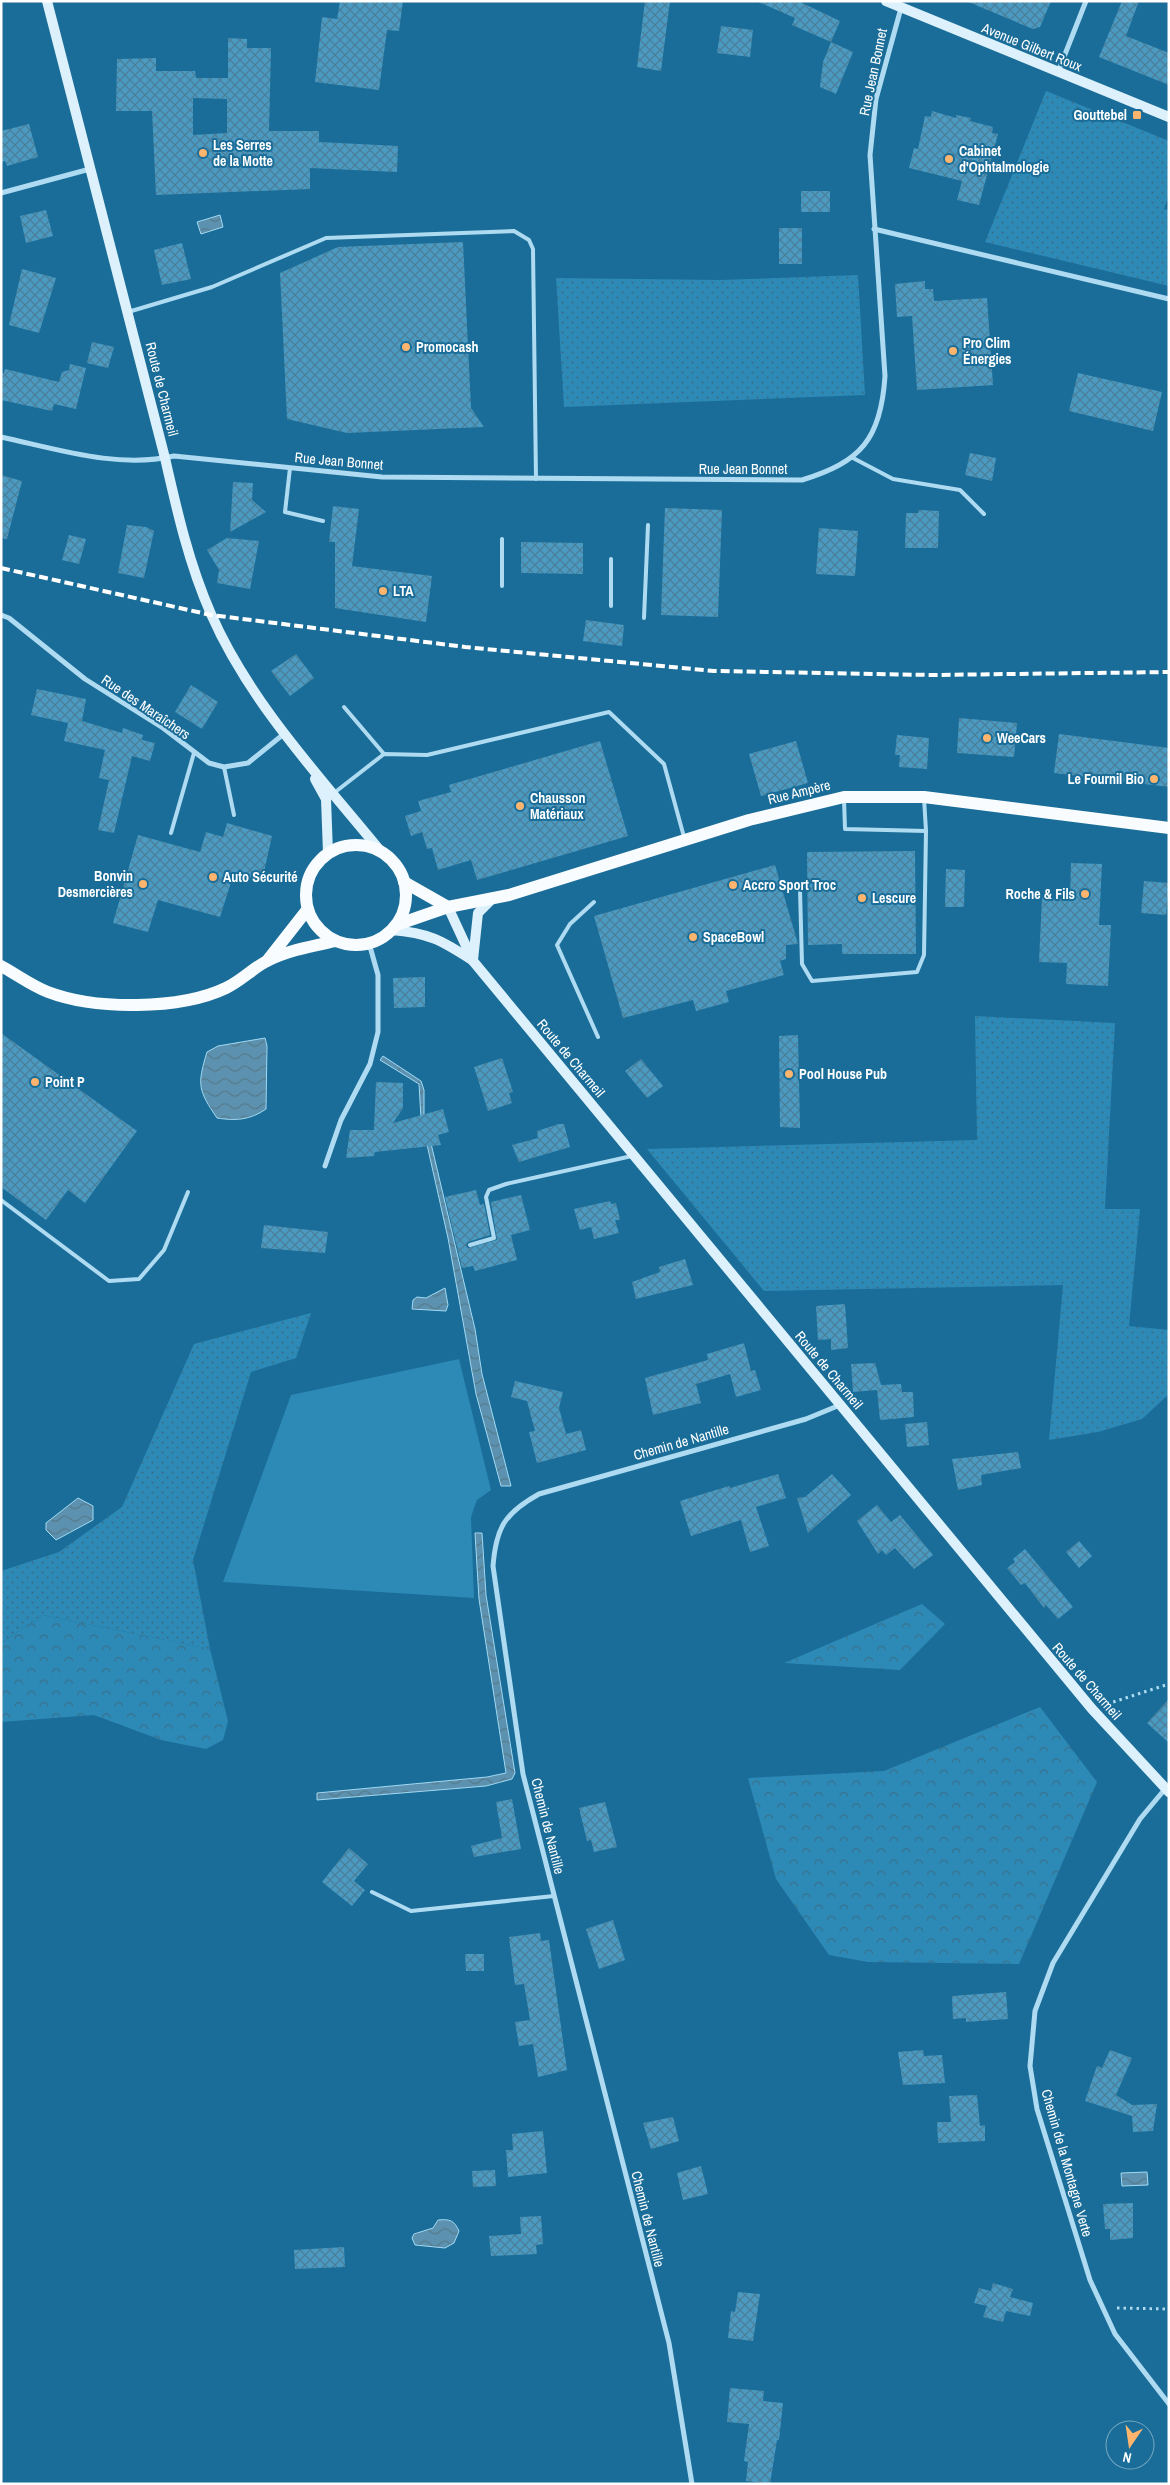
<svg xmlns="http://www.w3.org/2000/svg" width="1170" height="2485" font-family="'Archivo Narrow',sans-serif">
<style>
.grass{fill:url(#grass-dots)}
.forest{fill:url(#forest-crowns)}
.garden{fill:#2d89b6}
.water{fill:url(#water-waves);stroke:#a1d9f3}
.building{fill:url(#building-cross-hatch);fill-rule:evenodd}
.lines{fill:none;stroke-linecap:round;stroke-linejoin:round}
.path{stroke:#aedbf1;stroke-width:3;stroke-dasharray:2.5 4;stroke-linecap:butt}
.service{stroke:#aedbf1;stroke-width:4}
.minor{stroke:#aedbf1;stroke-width:5}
.secondary{stroke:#dcf1fb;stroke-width:10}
.primary{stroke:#f8fcff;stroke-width:12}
.rail{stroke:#fff;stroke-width:4;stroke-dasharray:9 4;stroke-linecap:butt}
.poi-dot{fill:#ffb56e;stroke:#1a6d98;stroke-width:2}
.labels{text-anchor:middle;stroke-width:4;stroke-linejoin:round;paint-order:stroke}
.street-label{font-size:14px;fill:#fff;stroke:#1a6d98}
.poi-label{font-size:14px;font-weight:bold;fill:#fff;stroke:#1a6d98;text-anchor:start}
</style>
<defs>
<pattern id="grass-dots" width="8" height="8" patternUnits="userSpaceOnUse" patternTransform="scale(1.25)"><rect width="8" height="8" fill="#2d89b6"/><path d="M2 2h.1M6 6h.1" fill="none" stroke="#39718c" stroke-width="1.8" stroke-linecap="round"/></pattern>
<pattern id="forest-crowns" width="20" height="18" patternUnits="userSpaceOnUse" patternTransform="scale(1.25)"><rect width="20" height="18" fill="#2d89b6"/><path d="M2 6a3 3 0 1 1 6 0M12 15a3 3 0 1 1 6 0" fill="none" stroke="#39718c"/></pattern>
<pattern id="water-waves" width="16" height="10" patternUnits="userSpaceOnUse" patternTransform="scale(1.25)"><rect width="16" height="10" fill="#5c92af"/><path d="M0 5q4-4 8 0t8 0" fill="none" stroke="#567a8c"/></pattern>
<pattern id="building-cross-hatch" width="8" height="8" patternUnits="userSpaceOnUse" patternTransform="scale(1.25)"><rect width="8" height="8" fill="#4b9ac2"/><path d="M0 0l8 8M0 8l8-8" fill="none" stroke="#4b7f99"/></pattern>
</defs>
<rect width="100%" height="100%" fill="#1a6d98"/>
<g class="grass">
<path d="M1046,91L1169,141V195L1164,209L1169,210V286L985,242Z"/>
<path d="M858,275L865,395L564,407L556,278L721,280Z"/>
<path d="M975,1016L1115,1023L1105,1209H1140L1129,1326L1169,1330V1394L1142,1419L1098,1432L1049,1440L1063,1285L764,1291L647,1149L977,1140Z"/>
<path d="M311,1313L296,1358L251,1372L193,1560L210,1649L43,1615L1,1643V1571L59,1552L122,1507L194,1344Z"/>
</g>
<g class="forest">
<path d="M922,1604L945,1624L900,1670L784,1663Z"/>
<path d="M43,1615L210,1649L228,1721L223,1740L206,1749L161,1740L94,1715L1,1722V1643Z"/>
<path d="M1040,1707L1097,1782L1019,1964L868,1962L829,1955L776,1879L748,1778L884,1771Z"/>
</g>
<path class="garden" d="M459,1359L491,1490L477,1500L471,1517L474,1598L223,1582L291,1395Z"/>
<g class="water">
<path d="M220,215L223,227L201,234L197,222Z"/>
<path d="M265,1038L267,1046L266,1109C250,1120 236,1121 217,1118C198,1090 197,1085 207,1052L218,1046Z"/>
<path d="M383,1056L421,1081L424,1090V1114L475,1329L482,1374L511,1486H501L476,1394L448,1238L421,1118L419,1084L380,1060Z"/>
<path d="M445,1288L448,1305L446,1311L412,1309L413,1300L417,1297L426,1298Z"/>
<path d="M78,1498L93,1506V1520L56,1540L46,1530V1523Z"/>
<path d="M475,1533H482L486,1595L515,1773L512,1779L486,1786L317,1800V1793L487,1777L506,1773L479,1599Z"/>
<path d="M1147,2172L1148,2185L1122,2186L1121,2173Z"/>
<path d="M438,2220C450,2219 454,2220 459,2231L454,2243L445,2248L415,2245L412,2238L414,2234L433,2228Z"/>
</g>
<g class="building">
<path d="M340,1H403L399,31L387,30L379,90L315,82L322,17L337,19Z"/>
<path d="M645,1H670L661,71L637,67Z"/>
<path d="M756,1H798L840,21L831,42L792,25L795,18Z"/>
<path d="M966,1H1051L1040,27L1033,29Z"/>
<path d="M1122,1H1139L1126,36L1169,53V85L1099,57Z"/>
<path d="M721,26L753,30L750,57L717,53Z"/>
<path d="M228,38L247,39V48H271L269,131H319V142L398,146L397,172L310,168V189L156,195L152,111H116L117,59L156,58V71H195L196,78H228ZM193,98L227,99V133L193,135Z"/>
<path d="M831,42L853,52L836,94L820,87L823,62Z"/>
<path d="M932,111L956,118V115L971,118L970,121L993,127L992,133L998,134L979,205L957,200L962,181L909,168L914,148L918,149L925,116L931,117Z"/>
<path d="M29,124L38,157L7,166L5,161L1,162V131Z"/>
<rect x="801" y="191" width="29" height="21"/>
<path d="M46,210L53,236L26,243L20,216Z"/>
<rect x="779" y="228" width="23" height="36"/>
<path d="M463,242L471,408L484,427L347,433L287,419L280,273L338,247Z"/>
<path d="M182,243L191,279L162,285L154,250Z"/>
<path d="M22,269L56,278L39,333L9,325Z"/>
<path d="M925,281V289H933L934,301L987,298L993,385L917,390L912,316L897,317L895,284Z"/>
<path d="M92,342L114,347L108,368L87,363Z"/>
<path d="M70,364L86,368L76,409L54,404L52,411L1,400V373H4L5,369L59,382L62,372L69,370Z"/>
<path d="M1078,373L1162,392L1153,431L1069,411Z"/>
<path d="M970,453L996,458L992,481L965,475Z"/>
<path d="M1,475L22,481L7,539L1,538Z"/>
<path d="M233,482L253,483L252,500L266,512L230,532Z"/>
<path d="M333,506L359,509L352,566L432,576L426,622L335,608V542H329Z"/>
<path d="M665,508L722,510L718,617L661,615Z"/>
<path d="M919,510L939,511L938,548H905L906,513H918Z"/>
<path d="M127,525L146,527L154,531L144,578L118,573Z"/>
<path d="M819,528L858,531L855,576L816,574Z"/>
<path d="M69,535L86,539L79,564L62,560Z"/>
<path d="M227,538L259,541L250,589L217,583L219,570L207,550Z"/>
<path d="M521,542L583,543V574L521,573Z"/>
<path d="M586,620L624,625L622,646L583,641Z"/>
<path d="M296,654L314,678L290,696L271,671Z"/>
<path d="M191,685L218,702L202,729L175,712Z"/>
<path d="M37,689L86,699L82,721L122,733L123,728L143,735L142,740L155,743L150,761L132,756L114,833L98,830L109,780L99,778L105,750L64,741L68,723L31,715Z"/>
<path d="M959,718L1017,723L1014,757L957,753Z"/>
<path d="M1059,734L1169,748V787L1054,773Z"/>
<path d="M897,735L929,738L927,769L899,767L900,755H895Z"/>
<path d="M600,741L628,836L477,880L471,860L438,870L432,848L427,849L422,832L411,836L405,816L421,811L418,801L451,792L449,785Z"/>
<path d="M796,741L808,783L761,796L749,754Z"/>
<path d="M227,823L272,836L262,881L234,873L220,917L158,900L148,932L113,923L138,835L200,852L206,832L223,837Z"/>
<path d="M915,851L916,954H842V944L808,945L807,852Z"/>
<path d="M1071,863L1102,864L1099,925H1111L1108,986L1066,984L1067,963L1039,962L1042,897L1070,900Z"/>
<path d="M775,865L798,944L786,945V959L780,961L784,975L726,991L729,1002L696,1011L693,1000L623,1018L594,916Z"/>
<path d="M946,869L965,870L964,907H945Z"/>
<path d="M1144,881L1169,883L1166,915L1141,913Z"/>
<path d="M425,977V1007L394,1008L393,978Z"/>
<path d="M1,1033L137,1131L85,1203L68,1190L46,1220L1,1187Z"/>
<path d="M798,1035L800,1128L780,1127L779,1036Z"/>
<path d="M502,1058L513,1092L509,1093L512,1103L488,1111L474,1067Z"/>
<path d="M641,1059L663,1086L647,1098L625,1071Z"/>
<path d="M376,1082L403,1083V1108L393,1123L443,1109L449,1132L438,1135L441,1145L375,1152L374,1156L346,1158L350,1130H374Z"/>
<path d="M559,1124H564L570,1147L519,1162L512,1145L538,1138L537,1131Z"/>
<path d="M476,1190L480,1205L484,1204L490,1235L468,1242L466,1245L468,1248L497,1240L491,1202L521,1195L530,1230L511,1235L517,1260L475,1271L473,1266L462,1268L445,1197Z"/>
<path d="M610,1201L611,1204L616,1203L620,1220H615L619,1233L594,1239L591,1227L580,1230L574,1209Z"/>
<path d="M264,1225L328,1232L325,1253L261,1248Z"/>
<path d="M685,1259L693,1285L636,1299L632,1282L660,1272L659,1267Z"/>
<path d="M845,1304L848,1348L831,1350V1339L818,1340L816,1306Z"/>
<path d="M744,1343L751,1371L755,1370L761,1390L736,1397L730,1374L696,1384L701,1403L653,1415L645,1378L708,1360L707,1354Z"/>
<path d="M875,1363L881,1385L901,1384L902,1392H913L914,1417L880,1420L877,1390L853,1392L851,1364Z"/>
<path d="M515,1381L563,1392L559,1408L566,1434L581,1430L586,1450L537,1463L529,1432L535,1431L527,1401L511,1397Z"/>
<path d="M927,1422L929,1445L907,1447L905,1424Z"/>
<path d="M1018,1452L1021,1468L981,1475L982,1485L958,1490L952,1459Z"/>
<path d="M778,1474L786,1498L756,1507L769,1546L750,1552L741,1520L691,1536L680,1501L729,1486L730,1488Z"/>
<path d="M832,1474L851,1495L808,1533L797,1498L805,1497Z"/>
<path d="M877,1505L891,1522L900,1515L933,1555L914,1569L895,1548L886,1555L882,1550L878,1554L857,1521Z"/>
<path d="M1079,1541L1092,1556L1079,1568L1066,1552Z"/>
<path d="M1025,1549L1073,1607L1058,1619L1046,1605L1044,1608L1025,1583L1021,1585L1007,1568L1015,1562L1013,1559Z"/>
<path d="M1169,1699V1743L1147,1723Z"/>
<path d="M512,1799L521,1849L474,1857L471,1846L502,1838L496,1802Z"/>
<path d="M605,1802L617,1847L594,1852L591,1840L587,1841L579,1808Z"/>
<path d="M349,1848L368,1864L354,1881L365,1890L352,1906L322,1882Z"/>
<path d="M613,1920L625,1960L599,1969L586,1929Z"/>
<path d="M540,1933L541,1941L549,1940L567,2070L538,2077L533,2044L519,2046L515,2022L530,2020L524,1984L515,1985L509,1937Z"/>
<path d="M465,1954H484V1971H466Z"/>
<path d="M1006,1992L1008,2019L966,2022V2018L953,2019L952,1996Z"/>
<path d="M923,2050L924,2056L942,2055L945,2083L903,2085L898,2052Z"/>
<path d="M1110,2050L1132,2058L1116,2095L1132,2105L1157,2104L1153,2131L1133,2132L1132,2116L1085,2101L1097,2066L1102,2068Z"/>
<path d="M977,2095L980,2126L985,2125V2141L938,2143L937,2122H951L949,2096Z"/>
<path d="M673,2117L679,2141L651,2149L643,2123Z"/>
<path d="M543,2131L547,2173L508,2177L506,2150H513L512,2134Z"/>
<path d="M701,2166L708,2194L683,2200L677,2173Z"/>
<path d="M495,2170L496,2186L473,2187L472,2171Z"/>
<path d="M1133,2203V2238L1110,2240V2229H1105L1103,2204Z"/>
<path d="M541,2216L543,2244L536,2245L537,2254L491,2256L489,2236L521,2234L520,2217Z"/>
<path d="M344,2247L345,2267L295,2269L294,2250Z"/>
<path d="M993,2283L1013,2289L1010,2297L1033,2303L1030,2316L1006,2311L1003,2322L983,2317L987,2306L974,2303L979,2288L991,2291Z"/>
<path d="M738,2292L760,2294L753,2341L728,2338L731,2311L735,2312Z"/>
<path d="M730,2388L764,2391L763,2401L783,2403L779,2440H777L770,2484L746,2481L748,2462L744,2461L749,2424L727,2422Z"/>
</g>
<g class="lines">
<g class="path">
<path d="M1107,1704L1169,1684"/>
<path d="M1117,2308L1169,2309"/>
</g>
<g class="service">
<path d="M128,312L212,287L326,238L514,231L529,240L533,249L536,479"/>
<path d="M853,458L893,479L960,490L984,514"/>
<path d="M290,468L285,512L323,521"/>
<path d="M502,586V539"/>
<path d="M611,606V559"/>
<path d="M644,618L648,525"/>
<path d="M344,707L384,754"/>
<path d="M224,767L234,815"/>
<path d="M334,793L384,754L427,755L609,712L664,764L684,837"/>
<path d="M924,798L926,831"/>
<path d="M171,833L194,753"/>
<path d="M800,890L802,964L812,981L917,972L924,955L926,831L845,829L844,799"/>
<path d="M594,902L570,924L557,945L598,1037"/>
<path d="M1,1200L109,1281L139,1279L164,1250L188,1192"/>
<path d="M470,1245L494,1238L486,1197L489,1190L506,1184L632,1156"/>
<path d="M372,1892L411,1911L554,1896"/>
</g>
<g class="minor">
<path d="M1058,72L1086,1"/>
<path d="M1,193L90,169"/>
<path d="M874,229L1169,299"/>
<path d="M1,437C57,449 118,469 174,456L382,477L802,480C861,462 881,439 885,376L870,155L876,99L901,8"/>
<path d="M1,615L9,618L85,679L163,728L209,763L224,767L248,763L285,733"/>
<path d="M325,1166L341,1120L370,1064L378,1032V975L369,943"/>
<path d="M1165,1789L1140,1819L1053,1963L1035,2011L1030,2066L1037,2109L1090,2280L1115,2334L1169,2404"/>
<path d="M692,2484L669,2343L523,1774L493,1566C496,1527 505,1513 539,1494L806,1419L840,1405"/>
</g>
<g class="secondary">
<path d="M47,1L165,458C177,511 189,564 211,614C250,703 321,778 382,853"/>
<path d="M886,1L1169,117"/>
<path d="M315,779L326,799L328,853"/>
<path d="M448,907L473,961L1092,1709L1169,1792"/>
<path d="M391,930C429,933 441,940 472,960"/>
<path d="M473,960L478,913L493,898"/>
</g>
<g class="primary">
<circle cx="356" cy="895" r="50"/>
<path d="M404,882L448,907"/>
<path d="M396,925L448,907L509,895L749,820L844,797H924L1169,828"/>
<path d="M267,961L307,910"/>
<path d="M1,966C16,974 32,986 48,992C95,1010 180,1010 226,988C241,981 253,968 267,961C289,950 313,946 336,941"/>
</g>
<path class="rail" d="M1,568L211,615L465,647L714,671L932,675L1169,672"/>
</g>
<g class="poi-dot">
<rect x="1132" y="110" width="10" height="10" rx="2.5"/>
<circle cx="203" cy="153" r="5"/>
<circle cx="949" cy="159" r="5"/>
<circle cx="406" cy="347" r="5"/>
<circle cx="953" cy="351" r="5"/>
<circle cx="383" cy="591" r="5"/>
<circle cx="987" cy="738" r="5"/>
<circle cx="1154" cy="779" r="5"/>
<circle cx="520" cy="806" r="5"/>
<circle cx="213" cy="877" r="5"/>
<circle cx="143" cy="884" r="5"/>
<circle cx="733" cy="885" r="5"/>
<circle cx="1085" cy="894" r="5"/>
<circle cx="862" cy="898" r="5"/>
<circle cx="693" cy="937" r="5"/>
<circle cx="789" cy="1074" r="5"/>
<circle cx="35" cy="1082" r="5"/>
</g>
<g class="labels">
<g class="street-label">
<text transform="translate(1032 47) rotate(22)" y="5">Avenue Gilbert Roux</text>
<text transform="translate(873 72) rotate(-78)" y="5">Rue Jean Bonnet</text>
<text transform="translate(162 389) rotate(76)" y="5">Route de Charmeil</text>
<text transform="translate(339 461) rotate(5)" y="5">Rue Jean Bonnet</text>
<text x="743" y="474">Rue Jean Bonnet</text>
<text transform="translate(146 707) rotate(34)" y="5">Rue des Maraîchers</text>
<text transform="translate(799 792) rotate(-14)" y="5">Rue Ampère</text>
<text transform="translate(571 1058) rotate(50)" y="5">Route de Charmeil</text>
<text transform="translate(829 1370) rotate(50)" y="5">Route de Charmeil</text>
<text transform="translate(681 1442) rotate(-16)" y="5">Chemin de Nantille</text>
<text transform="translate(1087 1681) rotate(49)" y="5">Route de Charmeil</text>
<text transform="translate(548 1826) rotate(76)" y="5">Chemin de Nantille</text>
<text transform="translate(1067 2163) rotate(74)" y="5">Chemin de la Montagne Verte</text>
<text transform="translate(648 2219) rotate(76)" y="5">Chemin de Nantille</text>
</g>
<g class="poi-label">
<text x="1127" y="120" text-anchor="end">Gouttebel</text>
<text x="213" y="150">Les Serres<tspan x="213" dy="16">de la Motte</tspan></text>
<text x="959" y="156">Cabinet<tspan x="959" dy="16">d'Ophtalmologie</tspan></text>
<text x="963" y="348">Pro Clim<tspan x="963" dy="16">Énergies</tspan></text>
<text x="416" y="352">Promocash</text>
<text x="393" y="596">LTA</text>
<text x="997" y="743">WeeCars</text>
<text x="1144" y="784" text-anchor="end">Le Fournil Bio</text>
<text x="530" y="803">Chausson<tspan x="530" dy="16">Matériaux</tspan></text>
<text x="133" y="881" text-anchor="end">Bonvin<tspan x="133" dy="16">Desmercières</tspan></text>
<text x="223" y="882">Auto Sécurité</text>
<text x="743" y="890">Accro Sport Troc</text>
<text x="1075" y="899" text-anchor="end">Roche &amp; Fils</text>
<text x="872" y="903">Lescure</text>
<text x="703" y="942">SpaceBowl</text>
<text x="799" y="1079">Pool House Pub</text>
<text x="45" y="1087">Point P</text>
</g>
</g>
<rect width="1170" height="2485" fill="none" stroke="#ffffff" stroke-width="5"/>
<g transform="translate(1130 2445) rotate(193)"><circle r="24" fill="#1a6d98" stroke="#76a7c1"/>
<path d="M0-4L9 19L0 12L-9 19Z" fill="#ffb56e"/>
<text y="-8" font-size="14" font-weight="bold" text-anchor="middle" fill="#ffffff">N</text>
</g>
</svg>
